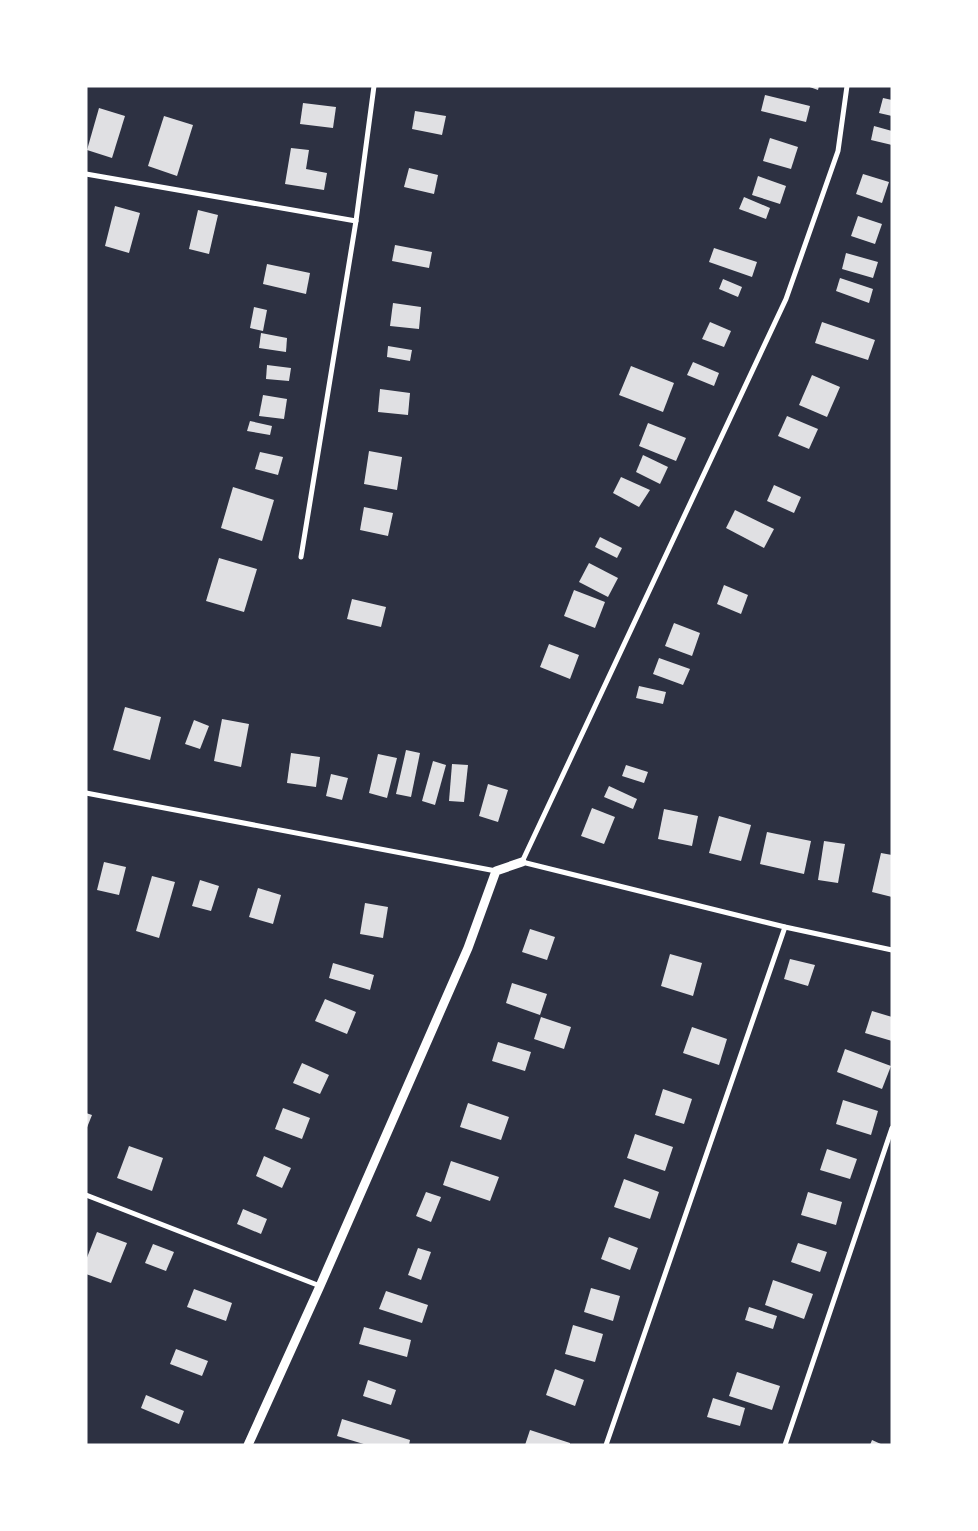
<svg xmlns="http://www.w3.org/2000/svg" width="978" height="1531" font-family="'Exo 2',sans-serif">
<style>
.building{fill:#e0e0e3}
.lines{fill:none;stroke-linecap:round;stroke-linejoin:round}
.minor{stroke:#fff;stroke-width:5}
.tertiary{stroke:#fff;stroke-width:9}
</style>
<rect width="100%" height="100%" fill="#2d3142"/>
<g class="building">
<path d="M807,86H819L818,90Z"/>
<path d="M765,95L810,106L806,122L761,111Z"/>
<path d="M883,98L892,100V116L879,113Z"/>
<path d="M303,103L336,107L333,128L300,124Z"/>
<path d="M99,108L125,116L112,158L87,150Z"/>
<path d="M415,111L446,116L442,135L412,129Z"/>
<path d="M164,116L193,125L177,176L148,166Z"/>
<path d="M874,126L892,131V145L871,140Z"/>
<path d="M770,138L798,147L791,169L763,161Z"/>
<path d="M291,148L309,150L306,169L327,173L324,190L285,184Z"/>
<path d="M409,168L438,175L434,194L404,187Z"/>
<path d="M863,174L889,182L882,203L856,194Z"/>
<path d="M758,176L786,186L780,204L752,195Z"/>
<path d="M744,197L770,208L766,219L739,209Z"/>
<path d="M115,206L140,213L129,253L105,246Z"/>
<path d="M198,210L218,215L209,254L189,249Z"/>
<path d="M858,216L882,224L875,244L851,236Z"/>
<path d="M395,245L432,252L429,268L392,261Z"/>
<path d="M714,248L757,262L752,277L709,262Z"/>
<path d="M846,253L878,262L873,278L842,269Z"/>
<path d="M267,264L310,273L306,294L263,284Z"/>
<path d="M840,278L873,289L869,303L836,291Z"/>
<path d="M723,279L742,287L738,297L719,289Z"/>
<path d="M393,303L421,307L419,329L390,326Z"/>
<path d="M254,307L267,310L263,331L250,328Z"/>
<path d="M710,322L731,331L724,347L702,339Z"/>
<path d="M822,322L875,340L868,360L815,343Z"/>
<path d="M261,333L287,338L286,352L259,348Z"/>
<path d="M388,346L412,350L410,361L387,357Z"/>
<path d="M693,362L719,373L714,386L687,375Z"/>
<path d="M267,365L291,368L289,381L266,379Z"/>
<path d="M631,366L674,383L663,412L619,395Z"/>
<path d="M812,375L840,387L827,417L799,405Z"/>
<path d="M380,389L410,393L408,415L378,412Z"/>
<path d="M263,395L287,399L284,419L259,416Z"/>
<path d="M787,416L818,429L809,449L778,436Z"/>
<path d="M250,421L272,426L270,435L247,431Z"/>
<path d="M648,423L686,438L676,461L639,446Z"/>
<path d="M369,451L402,457L397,490L364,484Z"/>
<path d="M260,452L283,457L278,475L255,469Z"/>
<path d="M643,455L668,467L660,484L636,472Z"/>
<path d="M621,477L650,490L639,507L613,493Z"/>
<path d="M774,485L801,497L794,513L767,501Z"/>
<path d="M233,487L274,500L262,541L221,528Z"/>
<path d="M364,507L393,513L388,536L360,530Z"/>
<path d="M735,510L774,529L764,548L726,528Z"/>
<path d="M600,537L622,548L617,558L595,547Z"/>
<path d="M219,558L257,569L244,612L206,601Z"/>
<path d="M589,563L618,578L608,597L579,582Z"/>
<path d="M724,585L748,595L741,614L717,604Z"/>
<path d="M574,590L605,602L595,628L564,616Z"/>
<path d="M352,599L386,607L381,627L347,619Z"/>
<path d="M674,623L700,633L692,656L665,646Z"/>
<path d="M549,644L579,655L570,679L540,667Z"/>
<path d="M659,658L690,669L683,685L653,674Z"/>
<path d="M639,686L666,692L663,704L636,698Z"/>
<path d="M125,707L161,717L150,760L113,750Z"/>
<path d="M222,719L249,724L241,767L214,761Z"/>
<path d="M194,720L209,726L200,749L185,744Z"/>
<path d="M406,750L420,753L411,797L396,794Z"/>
<path d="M291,753L320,757L316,787L287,783Z"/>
<path d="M378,754L397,758L387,798L369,793Z"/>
<path d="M433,761L446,765L435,805L422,801Z"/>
<path d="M452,764L468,765L464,802L449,801Z"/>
<path d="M626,765L648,772L644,783L622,776Z"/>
<path d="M331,774L348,778L342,800L326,796Z"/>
<path d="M488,784L508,790L498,822L479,816Z"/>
<path d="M609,786L637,799L633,809L604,797Z"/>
<path d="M592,808L615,817L604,844L581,836Z"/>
<path d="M664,809L698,816L692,846L658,839Z"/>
<path d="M719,816L751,825L741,861L709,853Z"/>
<path d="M767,832L811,841L804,874L760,864Z"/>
<path d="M824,841L845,844L838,883L818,880Z"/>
<path d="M881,853L892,855V897L872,892Z"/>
<path d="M104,862L126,867L119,895L97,890Z"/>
<path d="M152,876L175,882L159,938L136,931Z"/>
<path d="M200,880L219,886L211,911L192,906Z"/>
<path d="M258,888L281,895L273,924L249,917Z"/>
<path d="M365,903L388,907L383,938L360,934Z"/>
<path d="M530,929L555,937L547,960L522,952Z"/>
<path d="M670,954L702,963L693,996L661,986Z"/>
<path d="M790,959L815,965L808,986L784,979Z"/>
<path d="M333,963L374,975L370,990L329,978Z"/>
<path d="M512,983L547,994L540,1015L506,1003Z"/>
<path d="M325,999L356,1012L347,1034L315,1021Z"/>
<path d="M872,1011L892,1017V1041L865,1033Z"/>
<path d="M541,1017L571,1027L564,1049L534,1039Z"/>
<path d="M692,1027L727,1039L719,1065L683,1053Z"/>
<path d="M498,1042L531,1052L525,1071L492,1061Z"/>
<path d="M845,1049L891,1066L882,1089L837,1072Z"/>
<path d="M302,1063L329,1075L320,1094L293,1083Z"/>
<path d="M663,1089L692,1099L684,1124L655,1115Z"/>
<path d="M843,1100L878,1111L871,1135L836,1124Z"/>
<path d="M468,1103L509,1117L501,1140L460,1127Z"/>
<path d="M283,1108L310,1118L302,1139L275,1129Z"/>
<path d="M86,1113L92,1115L86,1130Z"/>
<path d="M635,1134L673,1147L665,1171L627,1158Z"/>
<path d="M129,1146L163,1158L152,1191L117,1178Z"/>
<path d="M827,1149L857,1159L850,1179L820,1170Z"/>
<path d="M264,1156L291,1168L282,1188L256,1176Z"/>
<path d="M451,1161L499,1177L490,1201L443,1185Z"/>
<path d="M624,1179L659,1192L650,1219L614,1207Z"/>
<path d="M426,1192L441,1197L431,1222L416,1216Z"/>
<path d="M808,1192L842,1202L836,1225L801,1215Z"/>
<path d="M243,1209L267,1219L261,1234L237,1224Z"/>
<path d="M97,1232L127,1243L111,1283L86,1274V1260Z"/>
<path d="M609,1237L638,1248L630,1270L601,1259Z"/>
<path d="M798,1243L827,1252L820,1272L791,1262Z"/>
<path d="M153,1244L174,1252L166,1271L145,1263Z"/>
<path d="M418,1248L431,1252L421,1280L408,1275Z"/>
<path d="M773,1280L813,1294L804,1319L765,1305Z"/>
<path d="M591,1288L620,1296L613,1321L584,1312Z"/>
<path d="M194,1289L232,1303L226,1321L187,1307Z"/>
<path d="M386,1291L428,1305L422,1323L379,1309Z"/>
<path d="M749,1307L777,1316L773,1329L745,1320Z"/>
<path d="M573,1325L603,1334L595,1362L565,1354Z"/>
<path d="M364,1327L411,1340L407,1357L359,1344Z"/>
<path d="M176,1349L208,1361L202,1376L170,1364Z"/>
<path d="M555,1369L584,1380L575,1406L546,1395Z"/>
<path d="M737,1372L780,1386L772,1410L729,1396Z"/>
<path d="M368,1380L396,1390L391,1405L363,1396Z"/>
<path d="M146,1395L184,1411L179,1424L141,1408Z"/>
<path d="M713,1398L745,1408L740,1426L707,1417Z"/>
<path d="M342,1419L410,1440L409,1445H367L337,1436Z"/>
<path d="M530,1430L570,1443V1445H525Z"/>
<path d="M872,1440L883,1445H870Z"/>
</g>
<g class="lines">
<g class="minor">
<path d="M847,86L838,151L786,299L522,862L785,927L892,950"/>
<path d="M86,174L356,221"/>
<path d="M301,557L356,221L374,86"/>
<path d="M86,793L496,871"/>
<path d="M86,1195L320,1286"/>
<path d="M606,1445L785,927"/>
<path d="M785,1445L892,1128"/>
</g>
<path class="tertiary" d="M248,1445L320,1286L468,948L496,871L522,862"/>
</g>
<rect width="978" height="1531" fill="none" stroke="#ffffff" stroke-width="175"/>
</svg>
